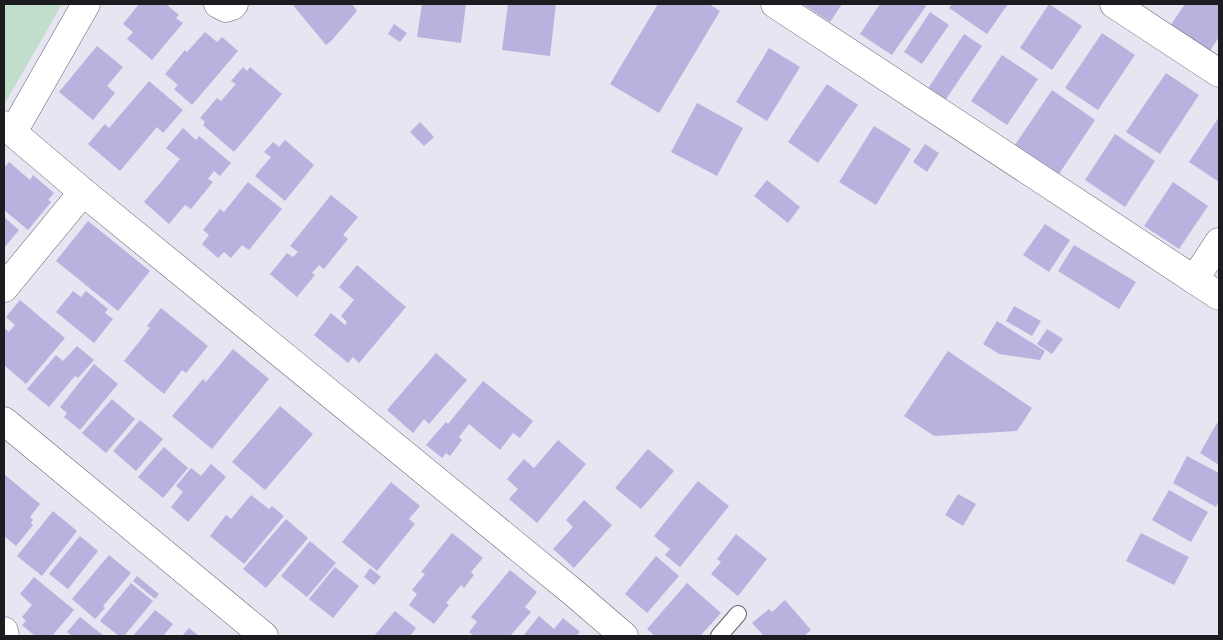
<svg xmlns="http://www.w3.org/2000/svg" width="1223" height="640" font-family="'Alegreya Sans',sans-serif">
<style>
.green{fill:#c0decb}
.building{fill:#bab1de}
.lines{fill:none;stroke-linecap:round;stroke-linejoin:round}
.service-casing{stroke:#63616c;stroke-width:18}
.minor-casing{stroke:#63616c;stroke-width:29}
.tertiary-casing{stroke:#63616c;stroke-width:29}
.service{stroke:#fff;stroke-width:16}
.minor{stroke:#fff;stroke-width:28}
.tertiary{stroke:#fff;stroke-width:28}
</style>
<rect width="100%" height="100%" fill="#e7e5f2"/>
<path class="green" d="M4,4H62L5,103H4Z"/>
<g class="building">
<path d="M139,4H166L179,15L176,18L183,23L152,60L127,39L133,32L123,24Z"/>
<path d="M292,4H352L357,11L332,40L326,45Z"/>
<path d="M422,4H466L461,43L417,37Z"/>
<path d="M508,4H556L550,56L502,50Z"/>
<path d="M658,4H709L720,11L659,113L610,84Z"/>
<path d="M803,4H842L830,22Z"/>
<path d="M880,4H923L926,6L892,55L860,34Z"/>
<path d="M952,4H1008L987,34L949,8Z"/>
<path d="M1049,4L1082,26L1052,70L1020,48Z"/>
<path d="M1185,4H1219V37L1209,52L1170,26Z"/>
<path d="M930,12L949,25L922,64L904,52Z"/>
<path d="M394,24L407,33L400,42L388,34Z"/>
<path d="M205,32L217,42L222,37L238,51L192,105L174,89L178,85L165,74L185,50L187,52Z"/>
<path d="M1102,33L1135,55L1098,110L1065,88Z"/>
<path d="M964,34L982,46L944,102L927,90Z"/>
<path d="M97,46L123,67L107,86L115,93L93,120L59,92Z"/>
<path d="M769,48L800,67L767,121L736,102Z"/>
<path d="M1002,55L1038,79L1007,125L971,101Z"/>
<path d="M243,67L247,71L250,67L282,94L234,152L203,125L205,122L200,118L217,98L221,101L236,84L231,81Z"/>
<path d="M1166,73L1199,95L1160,154L1126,132Z"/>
<path d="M149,81L183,110L163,133L157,127L120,171L88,144L105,124L109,128Z"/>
<path d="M827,84L858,105L818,163L788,142Z"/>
<path d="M1052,90L1095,120L1059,174L1015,145Z"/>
<path d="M697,103L743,128L717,176L671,152Z"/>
<path d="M1219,117V182L1189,162Z"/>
<path d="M420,122L434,137L424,146L410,132Z"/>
<path d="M874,126L911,149L876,205L839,182Z"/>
<path d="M183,128L196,140L199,136L231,163L220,176L214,171L208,179L213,182L191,209L185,205L169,224L144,202L180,159L166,148Z"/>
<path d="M1115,134L1155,161L1125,207L1085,180Z"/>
<path d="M285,140L314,165L285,201L255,176L271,157L264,152L273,142L279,147Z"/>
<path d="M925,144L939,153L927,172L913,162Z"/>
<path d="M9,162L30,180L33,175L54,193L48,200L51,202L28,230L4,210V168Z"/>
<path d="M767,180L800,207L788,223L754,196Z"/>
<path d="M248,182L282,209L249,250L242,245L231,258L224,252L218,258L202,244L209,235L203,230L220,209L224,212Z"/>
<path d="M1173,182L1208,206L1179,249L1144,226Z"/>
<path d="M331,195L358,217L343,235L348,239L324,269L319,265L312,273L315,275L297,297L270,274L287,253L293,257L298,252L290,246Z"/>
<path d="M4,217L19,230L4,248Z"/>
<path d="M88,221L150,271L118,311L56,261Z"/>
<path d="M1045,224L1070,240L1049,272L1023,255Z"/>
<path d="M1074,245L1136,282L1119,309L1058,271Z"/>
<path d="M357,265L406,307L359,363L353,357L348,363L314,335L331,313L345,325L347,322L341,316L354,300L339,287Z"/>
<path d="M73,291L81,297L86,291L108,309L105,313L113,319L94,343L56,312Z"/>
<path d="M20,300L65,338L26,384L4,365V328L9,332L15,325L6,317Z"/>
<path d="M1014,306L1041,321L1032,336L1006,321Z"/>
<path d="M161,308L208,346L186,373L182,370L164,394L124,361L150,328L147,326Z"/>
<path d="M997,321L1045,351L1040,360L999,354L983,344Z"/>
<path d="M1047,329L1063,339L1052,354L1037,344Z"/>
<path d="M77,346L94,360L78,378L75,376L49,407L27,389L56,355L63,361Z"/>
<path d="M233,349L269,379L212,449L172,416L203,379L206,382Z"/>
<path d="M948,351L1032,408L1017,431L934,436L904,416Z"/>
<path d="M436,353L467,380L429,424L424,419L413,433L387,410Z"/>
<path d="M94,364L118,384L80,430L64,417L67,413L60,407Z"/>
<path d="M483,381L533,421L520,438L513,433L500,450L469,424L459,437L462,440L450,456L446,453L442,458L426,445L446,422L448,424Z"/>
<path d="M112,399L135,419L106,453L82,433Z"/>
<path d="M280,406L313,434L265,490L232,462Z"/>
<path d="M140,420L163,439L136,471L113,451Z"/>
<path d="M1217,423L1219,424V465L1200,453Z"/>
<path d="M558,440L586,464L537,523L509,499L518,489L507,479L524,459L534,468Z"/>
<path d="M164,447L188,468L163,498L138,477Z"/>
<path d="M648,449L674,471L641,509L615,488Z"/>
<path d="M1187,456L1219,473V501L1216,507L1173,483Z"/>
<path d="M211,464L226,477L188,522L171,507L183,492L176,486L191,468L201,476Z"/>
<path d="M5,475L40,504L30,517L33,520L31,523L33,525L16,546L4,536Z"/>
<path d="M698,481L729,506L680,567L665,555L670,549L654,536Z"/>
<path d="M391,482L420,506L409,519L415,524L377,571L342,542Z"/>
<path d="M1169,490L1208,512L1191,542L1152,520Z"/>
<path d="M958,494L976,504L963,526L945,515Z"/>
<path d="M251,495L269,509L272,506L284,516L244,564L210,536L226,515L231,519Z"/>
<path d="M584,500L612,525L574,568L553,549L573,527L566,520Z"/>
<path d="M53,511L77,531L42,576L17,556Z"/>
<path d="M286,519L308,538L266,588L243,569Z"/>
<path d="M452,533L483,558L471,572L474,575L464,588L461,585L446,603L449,605L434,624L409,605L417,594L412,590L425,574L421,572Z"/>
<path d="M1141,533L1189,557L1174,585L1126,561Z"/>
<path d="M736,534L767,559L738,596L711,574L721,562L717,559Z"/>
<path d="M80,536L98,551L68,589L49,574Z"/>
<path d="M310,541L336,563L307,597L281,576Z"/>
<path d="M109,555L131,573L103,606L105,608L95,619L72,599Z"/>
<path d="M656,556L679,576L647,613L625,594Z"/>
<path d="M335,567L359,586L333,618L309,599Z"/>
<path d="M370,568L381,577L374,585L364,577Z"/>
<path d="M510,570L537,592L525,607L531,612L510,636H474L469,632L477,622L471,617Z"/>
<path d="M137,576L159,594L155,599L133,581Z"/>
<path d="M34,577L74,610L52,636H35L22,625L26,621L22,617L32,605L20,594Z"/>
<path d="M131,583L153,601L124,636H119L100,621Z"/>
<path d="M687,583L721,613L700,636H655L647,629Z"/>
<path d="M785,600L811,630L804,636H764L752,623L769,609L772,612Z"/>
<path d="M155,610L173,624L163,636H133Z"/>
<path d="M395,611L416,628L410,636H374Z"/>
<path d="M539,616L554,629L563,618L580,632L576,636H523Z"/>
<path d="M80,617L104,636H72L67,632Z"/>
<path d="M189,628L199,636H182Z"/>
</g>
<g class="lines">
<g class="service-casing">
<path id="service" d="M719,636L738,614"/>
</g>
<g class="minor-casing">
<g id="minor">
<path d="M218,4L226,8L232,6L234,4"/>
<path d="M775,4L1219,296"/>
<path d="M1114,4L1219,73"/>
<path d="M4,125L83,192L574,593L624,636"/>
<path d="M13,132L86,4"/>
<path d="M1194,280L1219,242"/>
<path d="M4,288L83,192"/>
<path d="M4,631L5,636"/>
</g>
</g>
<g class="tertiary-casing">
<path id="tertiary" d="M4,421L264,636"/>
</g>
<use href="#service" class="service"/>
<use href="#minor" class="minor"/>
<use href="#tertiary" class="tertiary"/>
</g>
<rect width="1223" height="640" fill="none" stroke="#1c1b1f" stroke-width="10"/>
</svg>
